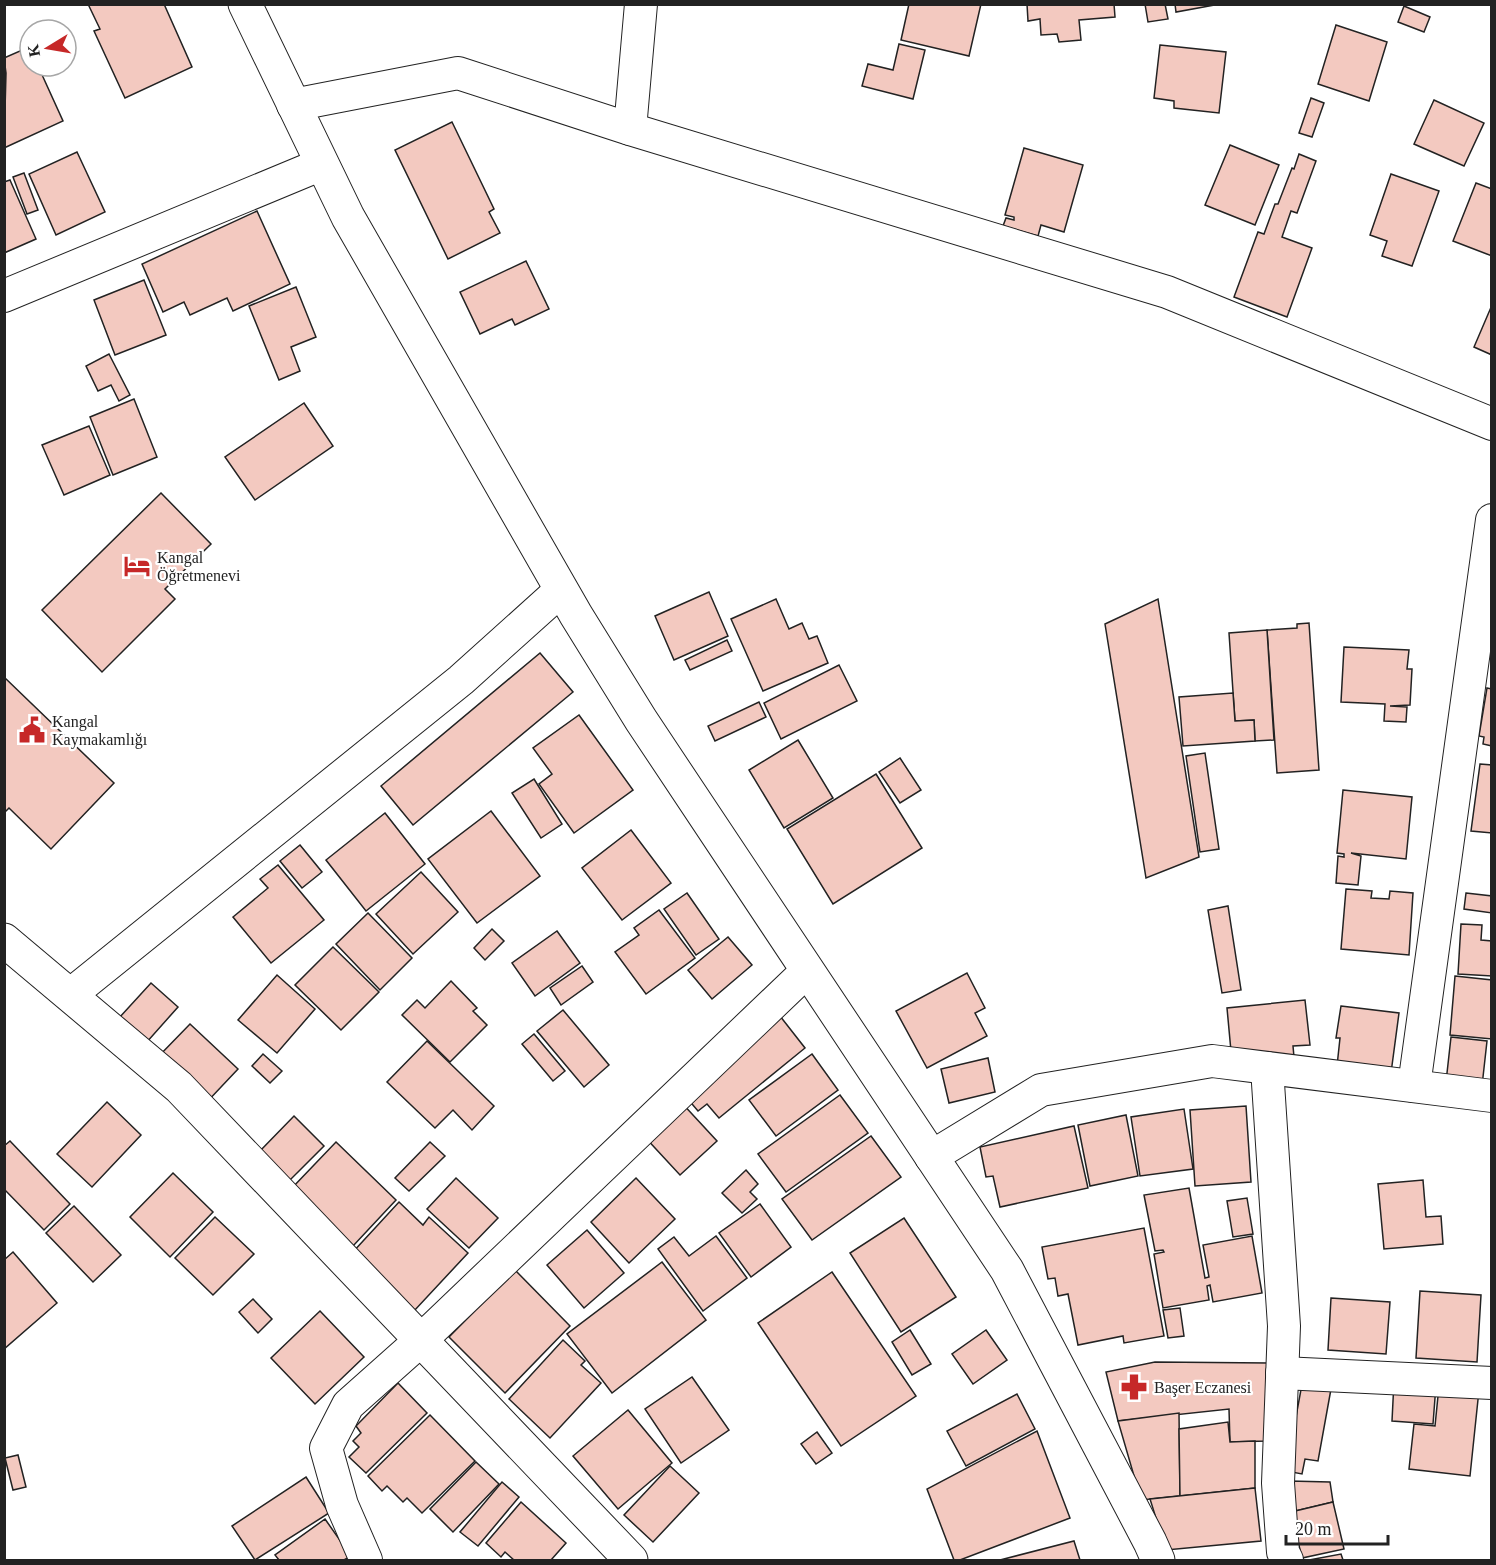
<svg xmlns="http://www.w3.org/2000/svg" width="1496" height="1565" font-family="Georgia,serif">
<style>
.building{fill:#f3c9c0;stroke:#222;stroke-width:1.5}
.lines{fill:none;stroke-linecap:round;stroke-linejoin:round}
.minor-casing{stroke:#222;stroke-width:34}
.tertiary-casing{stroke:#222;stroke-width:35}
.minor{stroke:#fff;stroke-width:32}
.tertiary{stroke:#fff;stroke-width:33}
.labels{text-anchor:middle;stroke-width:4.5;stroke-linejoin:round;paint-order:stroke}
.poi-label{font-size:16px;fill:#222;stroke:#fff;text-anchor:start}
</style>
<rect width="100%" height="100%" fill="#fff"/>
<g class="building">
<path d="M88,4H164L192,67L125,98L94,31L100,29Z"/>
<path d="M909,4H981L969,56L901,40Z"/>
<path d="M1027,4H1114L1115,17L1079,20L1081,40L1059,42L1057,34L1041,35L1040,19L1028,21Z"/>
<path d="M1145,4H1165L1168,19L1148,22Z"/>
<path d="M1175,4H1220L1176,12Z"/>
<path d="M1404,6L1430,17L1424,32L1398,22Z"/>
<path d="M1336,25L1387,42L1369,101L1318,84Z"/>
<path d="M899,44L925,50L913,99L862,86L868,64L893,70Z"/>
<path d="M1160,45L1226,52L1219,113L1174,108V101L1154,98Z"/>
<path d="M29,47L30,66H38L63,121L4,148L6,73L4,58Z"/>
<path d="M1311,98L1324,103L1312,137L1299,133Z"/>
<path d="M1434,100L1484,123L1464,166L1414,144Z"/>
<path d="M452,122L494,209L489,212L500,233L448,259L395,150Z"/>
<path d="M1230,145L1279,165L1255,225L1205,205Z"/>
<path d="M1024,148L1083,165L1064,232L1041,225L1038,236L1003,226L1006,218L1014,220V217L1005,215Z"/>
<path d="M77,152L105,212L56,235L29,174Z"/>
<path d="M1299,154L1316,161L1297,213L1291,211L1282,237L1312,248L1287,317L1234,297L1258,232L1264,234L1275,204H1278L1292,168L1294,169Z"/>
<path d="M24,173L38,210L27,214L13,177Z"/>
<path d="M1391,174L1439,191L1412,266L1382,256L1387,241L1370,235Z"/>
<path d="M10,180L36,239L4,253V182Z"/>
<path d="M1476,183L1492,189V256L1453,241Z"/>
<path d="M257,211L290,284L233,311L227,298L190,315L184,302L163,312L142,264Z"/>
<path d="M526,261L549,309L515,325L512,319L480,334L460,292Z"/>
<path d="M144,280L166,335L115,355L94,300Z"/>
<path d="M296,287L316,337L291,347L300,371L279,380L249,306Z"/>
<path d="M1492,305V355L1474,347Z"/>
<path d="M109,354L130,395L119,401L111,385L98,391L86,366Z"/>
<path d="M134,399L157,457L113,475L90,417Z"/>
<path d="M304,403L333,446L255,500L225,457Z"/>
<path d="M89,426L110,475L64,495L42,445Z"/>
<path d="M161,493L211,544L165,589L175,599L102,672L42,610Z"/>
<path d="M709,592L728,636L674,660L655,616Z"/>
<path d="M776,599L789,629L802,623L809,639L817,636L828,663L763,691L731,619Z"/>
<path d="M1158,599L1199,857L1146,878L1105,624Z"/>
<path d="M1309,623L1319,770L1277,773L1267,630L1297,628V624Z"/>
<path d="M1267,630L1274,740L1255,741L1254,720L1235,721L1229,633Z"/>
<path d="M727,640L732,651L690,670L685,660Z"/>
<path d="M1344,647L1409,650L1407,669H1412L1410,705L1390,706L1407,707L1406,722L1384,721L1385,704L1341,702Z"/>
<path d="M540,653L573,692L413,825L381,786Z"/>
<path d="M839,665L857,701L781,739L764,703Z"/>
<path d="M4,677L114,783L51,849L9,808L4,813Z"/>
<path d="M1487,688L1492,689V746L1483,744L1484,737L1479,736Z"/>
<path d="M1233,693L1235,721L1254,720L1255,741L1183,746L1179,697Z"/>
<path d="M759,702L766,717L715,741L708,726Z"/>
<path d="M579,715L633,790L574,833L539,784L552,774L533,748Z"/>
<path d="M798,740L833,798L784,828L749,770Z"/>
<path d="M1205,753L1219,849L1200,852L1186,756Z"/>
<path d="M900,758L921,790L900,803L879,772Z"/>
<path d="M1480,764L1492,765V833L1471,831Z"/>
<path d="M876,774L922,848L833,904L787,829Z"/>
<path d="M534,779L562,824L541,838L512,793Z"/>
<path d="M1343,790L1412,797L1406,859L1351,853L1361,856L1358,885L1336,883L1338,856L1344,857V854L1337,853Z"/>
<path d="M491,811L540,876L477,923L428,859Z"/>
<path d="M385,813L425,864L366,911L326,860Z"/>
<path d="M631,830L671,883L622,920L582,868Z"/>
<path d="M300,845L322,872L302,888L280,861Z"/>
<path d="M278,865L324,920L271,963L233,917L268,888L260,879Z"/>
<path d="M421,872L458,912L413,954L376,914Z"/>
<path d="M1346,889L1372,891L1371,898L1389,899L1390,891L1413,893L1409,955L1341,949Z"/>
<path d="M687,893L719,939L696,955L664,909Z"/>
<path d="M1466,893L1492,896V913L1464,909Z"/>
<path d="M1228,906L1241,990L1222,993L1208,910Z"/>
<path d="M659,910L695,958L646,994L615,952L639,935L634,928Z"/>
<path d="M368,913L412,958L380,990L336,944Z"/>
<path d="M1461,924L1482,925L1481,940L1492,941V976L1458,974Z"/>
<path d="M492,929L504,941L485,960L474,948Z"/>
<path d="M557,931L580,963L535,996L512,963Z"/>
<path d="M728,937L752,965L712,999L688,970Z"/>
<path d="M333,947L379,992L341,1030L295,985Z"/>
<path d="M582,966L593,982L561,1005L550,988Z"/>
<path d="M967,973L985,1008L975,1013L987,1036L927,1068L896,1011Z"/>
<path d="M277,975L315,1009L277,1053L238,1020Z"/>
<path d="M1455,976L1492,980V1039L1450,1035Z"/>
<path d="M451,981L477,1008L473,1011L487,1025L450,1062L402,1015L417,1000L425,1008Z"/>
<path d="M151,983L178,1007L146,1043L119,1018Z"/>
<path d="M1305,1000L1310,1045L1293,1046L1294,1057L1232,1062L1227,1008Z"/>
<path d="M1341,1006L1399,1013L1391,1073L1337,1066L1340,1038H1336Z"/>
<path d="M563,1010L609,1065L584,1087L537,1031Z"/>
<path d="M780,1016L805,1048L719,1118L707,1104L698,1111L687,1098Z"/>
<path d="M190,1024L238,1069L205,1104L157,1058Z"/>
<path d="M534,1034L565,1071L553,1081L522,1044Z"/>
<path d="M1451,1037L1487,1041L1482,1086L1446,1082Z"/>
<path d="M427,1041L494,1106L472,1130L453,1110L435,1128L387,1082Z"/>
<path d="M263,1054L282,1071L270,1083L252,1066Z"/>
<path d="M812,1054L838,1090L776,1136L749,1100Z"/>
<path d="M988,1058L995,1092L949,1103L941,1069Z"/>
<path d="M840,1095L868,1133L786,1192L758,1154Z"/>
<path d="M680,1101L717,1141L680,1175L643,1135Z"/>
<path d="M107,1102L141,1135L92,1187L57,1154Z"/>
<path d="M1246,1106L1251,1182L1195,1186L1190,1110Z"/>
<path d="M1184,1109L1193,1169L1140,1176L1131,1117Z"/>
<path d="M1126,1115L1138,1176L1090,1186L1078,1125Z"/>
<path d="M294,1116L324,1146L288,1182L259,1152Z"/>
<path d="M1074,1126L1088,1188L1000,1207L993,1176L986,1177L980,1147Z"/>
<path d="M871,1136L901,1177L812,1240L782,1199Z"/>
<path d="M10,1141L70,1204L44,1230L4,1189V1146Z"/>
<path d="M336,1142L396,1200L353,1246L292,1188Z"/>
<path d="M430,1142L445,1156L409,1191L395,1178Z"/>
<path d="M746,1170L758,1184L750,1192L757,1199L742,1213L722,1193Z"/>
<path d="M173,1173L213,1212L170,1257L130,1217Z"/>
<path d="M456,1178L498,1218L469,1248L427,1209Z"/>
<path d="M636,1178L675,1219L629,1263L591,1222Z"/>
<path d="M1423,1180L1426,1217L1441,1216L1443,1244L1384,1249L1378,1184Z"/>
<path d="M1189,1188L1205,1278L1209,1277L1203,1245L1252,1236L1262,1293L1213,1302L1210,1285L1207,1286L1209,1300L1163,1308L1154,1254L1164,1252L1163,1250L1155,1251L1144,1195Z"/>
<path d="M1247,1198L1253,1234L1233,1237L1227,1201Z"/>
<path d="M399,1202L423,1225L429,1217L468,1253L414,1311L352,1253Z"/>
<path d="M760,1204L791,1247L751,1277L719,1233Z"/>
<path d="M74,1206L121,1255L93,1282L46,1233Z"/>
<path d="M215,1217L254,1254L213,1295L175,1258Z"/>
<path d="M904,1218L956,1297L901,1332L850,1253Z"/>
<path d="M1144,1228L1164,1336L1124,1343L1123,1336L1078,1345L1068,1294L1058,1296L1055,1278L1048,1279L1042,1247Z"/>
<path d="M587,1230L624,1273L584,1308L547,1265Z"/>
<path d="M716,1236L747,1278L703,1311L658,1249L674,1237L689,1256Z"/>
<path d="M13,1252L57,1303L4,1349V1260Z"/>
<path d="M662,1262L706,1320L612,1393L567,1334Z"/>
<path d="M515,1270L570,1326L505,1393L449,1337Z"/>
<path d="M832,1272L916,1396L841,1446L758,1323Z"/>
<path d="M1420,1291L1481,1295L1477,1362L1416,1358Z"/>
<path d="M1331,1298L1390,1302L1386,1354L1328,1350Z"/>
<path d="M253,1299L272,1319L258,1333L239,1312Z"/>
<path d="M1180,1308L1184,1336L1168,1338L1163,1310Z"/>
<path d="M320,1311L364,1357L315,1404L271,1358Z"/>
<path d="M910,1330L931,1364L912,1375L892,1342Z"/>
<path d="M986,1330L1007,1360L973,1384L952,1354Z"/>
<path d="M563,1340L585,1361L581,1365L601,1383L550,1438L509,1399Z"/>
<path d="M1155,1362L1269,1363L1267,1441L1230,1442L1229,1409L1118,1421L1106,1372Z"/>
<path d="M692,1377L729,1430L681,1463L645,1409Z"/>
<path d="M1394,1381L1436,1385L1433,1424L1392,1421Z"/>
<path d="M398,1383L427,1413L366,1473L349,1457L359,1447L353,1441L361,1433L356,1426Z"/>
<path d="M1302,1384L1331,1389L1318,1461L1305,1459L1302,1474L1286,1471Z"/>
<path d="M1439,1386L1479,1390L1470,1476L1409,1469L1414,1424L1435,1426Z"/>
<path d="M1017,1394L1035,1429L966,1466L947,1431Z"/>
<path d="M628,1410L672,1463L618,1509L573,1456Z"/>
<path d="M1179,1413L1180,1496L1141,1500L1118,1421Z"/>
<path d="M430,1415L475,1461L422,1513L407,1498L403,1502L387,1486L382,1491L368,1476Z"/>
<path d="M1228,1422L1230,1442L1255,1441V1488L1180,1496L1179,1429Z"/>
<path d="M1037,1431L1070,1518L960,1560H954L927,1489Z"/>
<path d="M817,1432L832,1453L816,1464L801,1444Z"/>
<path d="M18,1455L26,1487L13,1490L5,1458Z"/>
<path d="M476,1462L499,1484L453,1532L430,1509Z"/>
<path d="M670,1466L699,1493L653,1542L624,1515Z"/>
<path d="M306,1477L329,1513L255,1560L232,1526Z"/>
<path d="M1289,1481L1330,1482L1333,1502L1291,1512Z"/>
<path d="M502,1482L519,1497L478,1546L460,1532Z"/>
<path d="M1255,1488L1261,1541L1166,1550L1150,1499Z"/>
<path d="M521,1502L566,1543L551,1560H514L505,1552L501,1557L486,1543Z"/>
<path d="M1333,1502L1344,1549L1302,1558L1291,1512Z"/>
<path d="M325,1519L351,1556L344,1560H279L275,1555Z"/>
<path d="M1074,1541L1080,1560H1000Z"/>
<path d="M1341,1554L1343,1560H1309Z"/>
</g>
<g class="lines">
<g class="minor-casing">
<g id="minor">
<path d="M293,105L458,73L630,129L1167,292L1492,424"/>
<path d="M630,129L641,4"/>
<path d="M4,296L322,164"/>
<path d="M70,995L461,680L561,590"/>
<path d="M1267,1068L1284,1326L1278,1483L1283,1552L1287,1560"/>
<path d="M1414,1086L1492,520"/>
<path d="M931,1157L1041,1090L1212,1061L1492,1096"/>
<path d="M1282,1373L1492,1383"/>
<path d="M366,1560L342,1505L326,1448L348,1405L421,1340L807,971"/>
</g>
</g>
<g class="tertiary-casing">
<g id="tertiary">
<path d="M245,4L348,217L576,615L641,720L1007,1270L1150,1542L1158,1560"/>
<path d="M4,940L179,1087L631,1560"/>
</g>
</g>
<use href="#minor" class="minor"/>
<use href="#tertiary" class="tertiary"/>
</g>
<defs>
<g id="hotel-bare" transform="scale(2.07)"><path d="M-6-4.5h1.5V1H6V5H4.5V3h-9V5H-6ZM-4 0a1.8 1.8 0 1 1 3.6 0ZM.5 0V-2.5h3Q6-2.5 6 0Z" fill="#c62828" stroke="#fff" stroke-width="2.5" paint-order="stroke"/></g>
<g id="civic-bare" transform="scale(2.07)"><path d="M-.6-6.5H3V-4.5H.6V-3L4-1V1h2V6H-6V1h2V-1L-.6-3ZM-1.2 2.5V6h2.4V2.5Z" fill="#c62828" stroke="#fff" stroke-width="2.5" paint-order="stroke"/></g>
<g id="pharmacy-bare" transform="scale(2.07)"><path d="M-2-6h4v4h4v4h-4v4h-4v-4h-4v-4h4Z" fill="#c62828" stroke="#fff" stroke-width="2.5" paint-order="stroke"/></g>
</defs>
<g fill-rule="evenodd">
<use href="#hotel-bare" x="137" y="566"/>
<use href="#civic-bare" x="32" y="730"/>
<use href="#pharmacy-bare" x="1134" y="1387"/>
</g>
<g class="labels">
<g class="poi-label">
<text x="157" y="563">Kangal<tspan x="157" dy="18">Öğretmenevi</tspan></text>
<text x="52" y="727">Kangal<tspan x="52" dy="18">Kaymakamlığı</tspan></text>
<text x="1154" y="1393">Başer Eczanesi</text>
</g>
</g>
<rect width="1496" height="1565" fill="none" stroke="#222222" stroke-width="12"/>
<g transform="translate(48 48) rotate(259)"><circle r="28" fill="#ffffff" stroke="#a7a7a7" stroke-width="1.5"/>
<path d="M0-4.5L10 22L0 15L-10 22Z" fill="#c62828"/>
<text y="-9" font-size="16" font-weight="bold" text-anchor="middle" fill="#222222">K</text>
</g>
<path d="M1286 1535v9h102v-9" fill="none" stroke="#222222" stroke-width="3"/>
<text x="1295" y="1535" font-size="18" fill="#222222" stroke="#ffffff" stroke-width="4.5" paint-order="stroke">20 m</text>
</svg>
